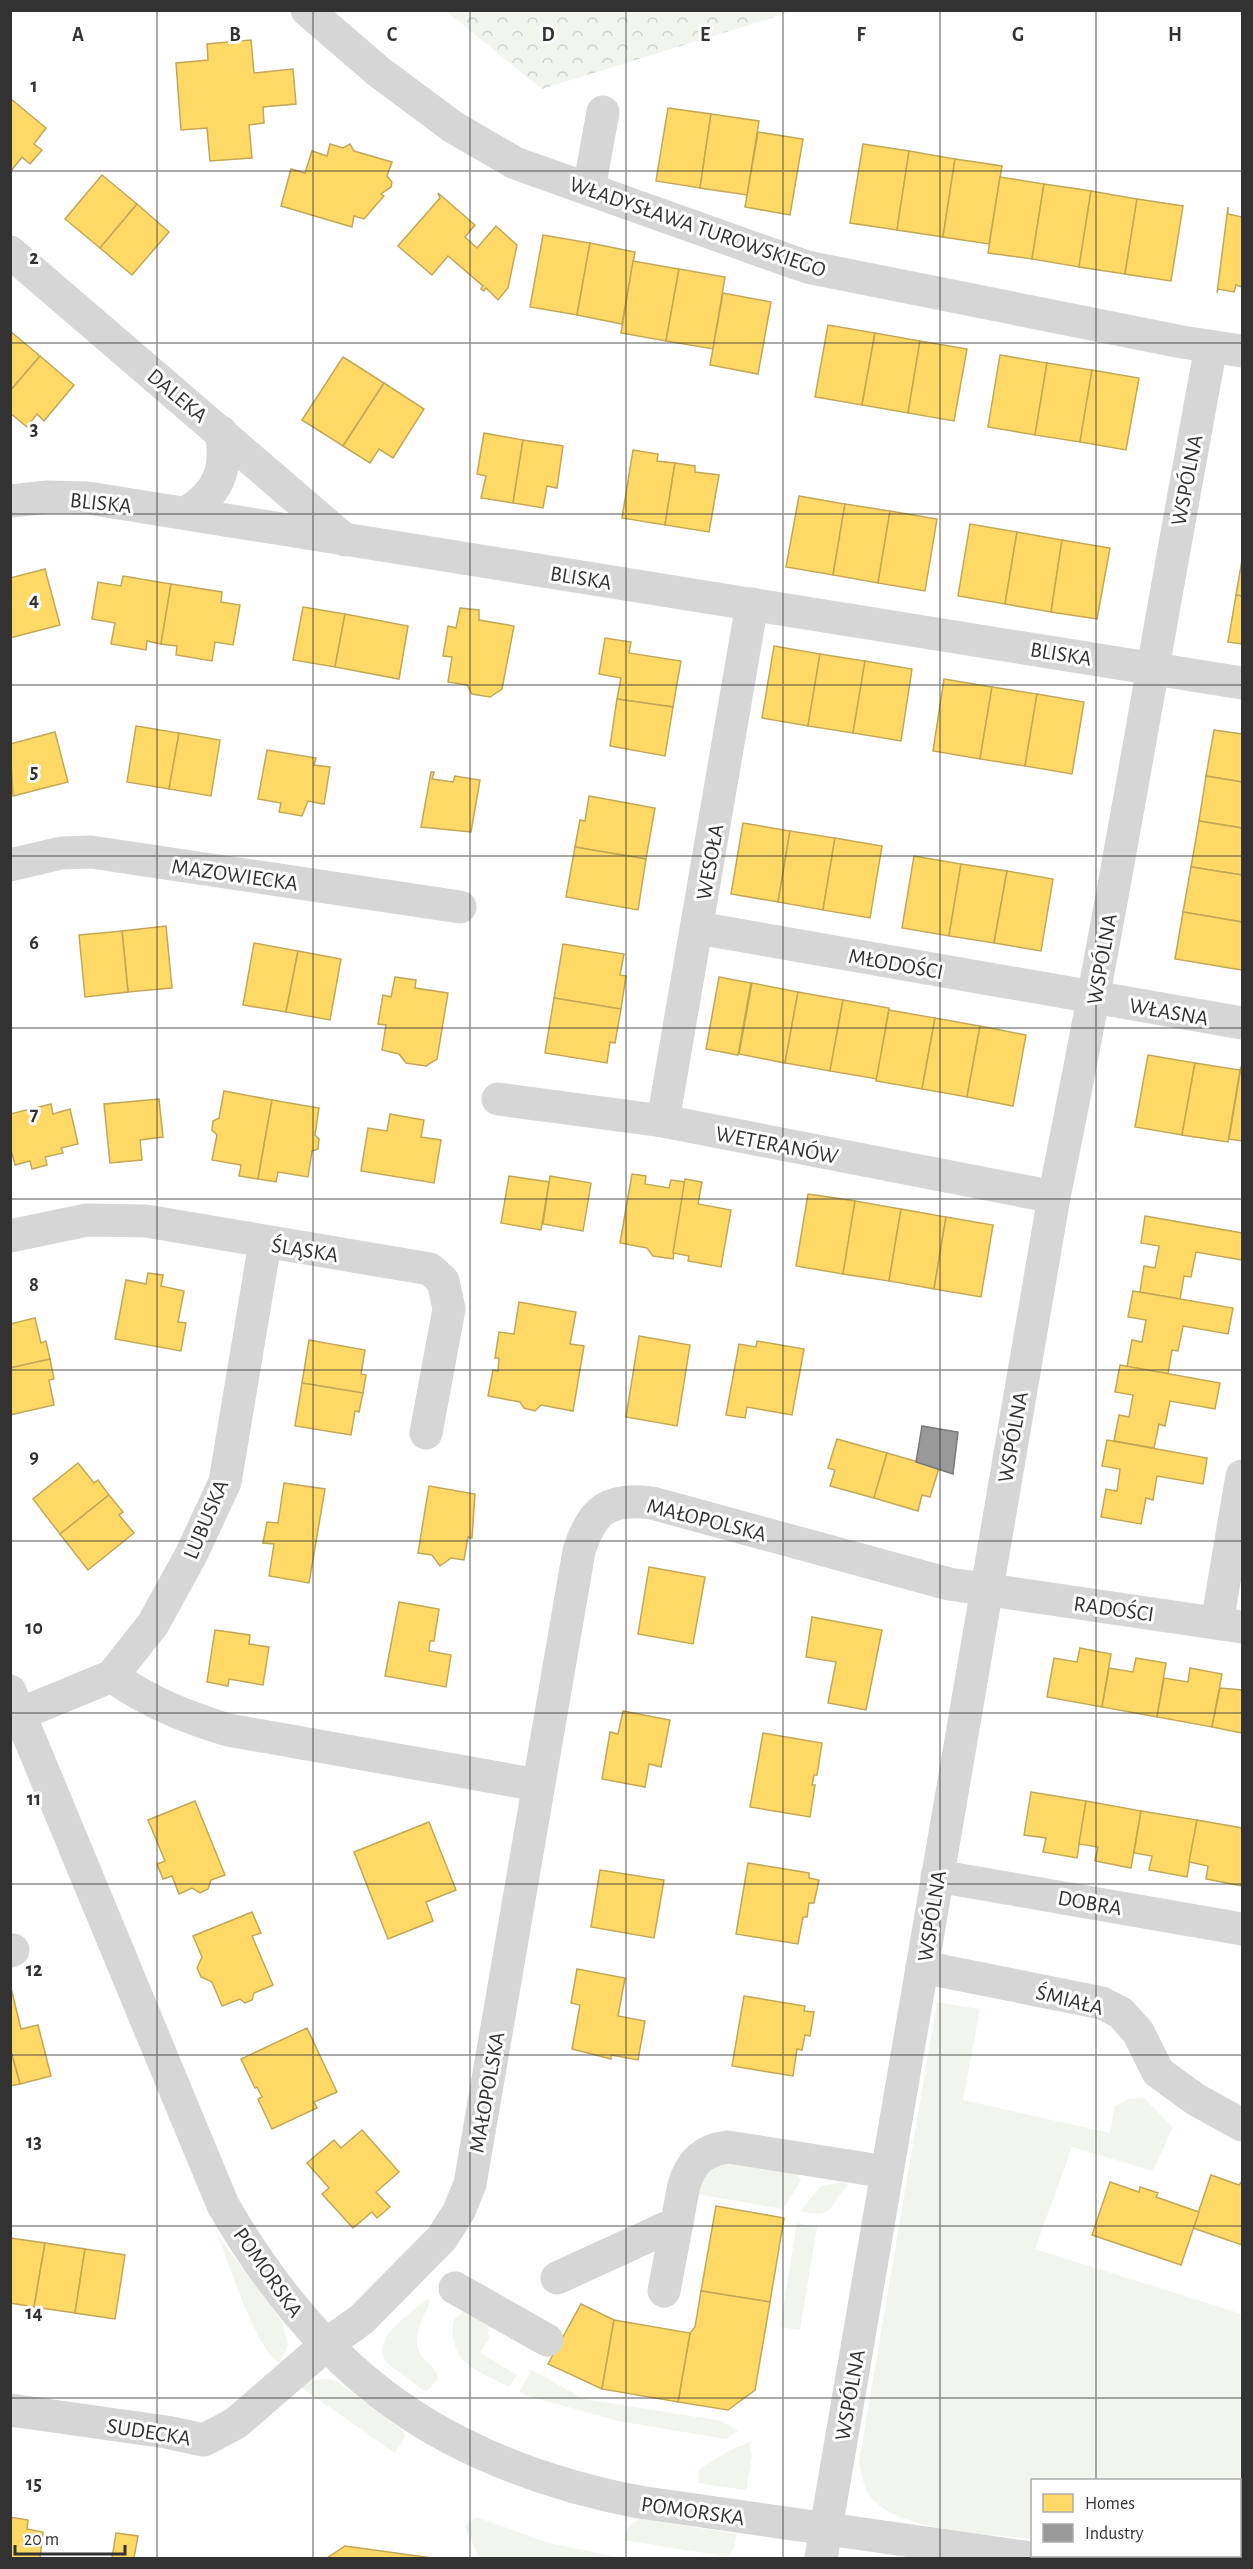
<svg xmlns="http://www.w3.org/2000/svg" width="1253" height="2569" font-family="'Alegreya Sans',sans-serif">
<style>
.grass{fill:#f2f5ed}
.forest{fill:url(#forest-crowns)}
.homes{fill:#ffd966;stroke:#c2a756;stroke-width:1.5}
.industry{fill:#999;stroke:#7a7a7a;stroke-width:1.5}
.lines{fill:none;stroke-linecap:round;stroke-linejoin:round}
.minor{stroke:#d6d6d6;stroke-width:33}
.grid{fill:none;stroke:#323232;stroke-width:1.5;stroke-opacity:0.55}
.labels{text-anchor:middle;stroke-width:6;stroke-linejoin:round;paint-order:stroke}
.street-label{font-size:22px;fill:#323232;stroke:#fff}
.grid-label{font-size:20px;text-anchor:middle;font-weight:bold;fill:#323232;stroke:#fff;stroke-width:6;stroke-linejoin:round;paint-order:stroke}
</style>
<defs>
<pattern id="forest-crowns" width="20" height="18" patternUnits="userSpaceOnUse" patternTransform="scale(1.5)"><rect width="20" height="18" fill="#f2f5ed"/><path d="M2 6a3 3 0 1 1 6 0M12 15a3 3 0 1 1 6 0" fill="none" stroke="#d0d2cc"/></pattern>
</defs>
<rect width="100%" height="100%" fill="#fff"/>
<g class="grass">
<path d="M937,2002L980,2009L963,2100L1110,2133L1115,2106L1128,2099L1144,2098L1173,2127L1153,2171L1072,2147L1035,2249L1242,2314V2558H1174L1152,2556H1240V2480H1032V2539C991,2534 891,2532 868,2493C863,2485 861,2471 859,2462Z"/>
<path d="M718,2162L796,2171L801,2181L783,2209L698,2194L700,2181Z"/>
<path d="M842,2182L848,2184C828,2208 834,2219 800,2211L821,2186Z"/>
<path d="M797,2223L817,2227L800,2330L780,2327Z"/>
<path d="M217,2234L282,2322L288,2345L279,2363C255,2348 229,2263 217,2234Z"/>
<path d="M429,2298L430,2302C423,2321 407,2341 425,2360C432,2367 436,2369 438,2379L426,2392L387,2363C368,2339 412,2312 429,2298Z"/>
<path d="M463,2312L488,2324L489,2339L480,2353L517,2375L509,2387C478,2371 446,2362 454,2320Z"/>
<path d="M532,2370L584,2399L722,2421L738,2431L726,2439L618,2421L529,2396L519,2392Z"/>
<path d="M329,2379L338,2382L403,2431L405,2437L395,2453L302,2388L307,2381Z"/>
<path d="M749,2442L752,2456L746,2490L698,2483L699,2469L729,2451Z"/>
<path d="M476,2517L549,2543L621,2558H479L465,2526Z"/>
<path d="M642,2519L737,2534L734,2548L729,2555L723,2556L624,2540C627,2528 629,2522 642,2519Z"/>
</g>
<path class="forest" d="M446,11H794L542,89Z"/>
<g class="homes">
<path d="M251,40L254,73L293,69L296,104L263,107L264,123L249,125L252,158L210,161L207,128L181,130L176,63L208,60L207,44Z"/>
<path d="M11,99L46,128L34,144L42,150L30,164L22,157L11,171Z"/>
<path d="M668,108L711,114L700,188L656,181Z"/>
<path d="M711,114L759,121L747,195L700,188Z"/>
<path d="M758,132L803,139L790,215L745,207Z"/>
<path d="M330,144L343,148L350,144L354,151L392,162L387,176L392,182L391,187L381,194L384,196L364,219L354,216L352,227L281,206L291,169L305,173L312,151L327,156Z"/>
<path d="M863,144L909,151L897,230L850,223Z"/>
<path d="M909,151L955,159L943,237L897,230Z"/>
<path d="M955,159L1002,166L989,244L943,237Z"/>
<path d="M102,175L137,204L100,248L65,219Z"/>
<path d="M1000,177L1044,184L1032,259L988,253Z"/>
<path d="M1044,184L1091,191L1079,267L1032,259Z"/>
<path d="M1091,191L1137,199L1125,274L1079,267Z"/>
<path d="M438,193L475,225L465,237L477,248L496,226L517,245L508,288L498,300L486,288L484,291L481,289L483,286L448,256L432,275L398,246L440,198Z"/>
<path d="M1137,199L1183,206L1171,281L1125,274Z"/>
<path d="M137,204L169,232L132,275L100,248Z"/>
<path d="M1228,207V214L1242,217V287L1236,285L1234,292L1218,289L1217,293Z"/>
<path d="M543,235L590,243L577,315L530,307Z"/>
<path d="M590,243L635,252L622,324L577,315Z"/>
<path d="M633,261L679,269L666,341L621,333Z"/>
<path d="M679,269L725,277L713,349L666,341Z"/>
<path d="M723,293L771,302L758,374L710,365Z"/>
<path d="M828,325L875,333L862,405L815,397Z"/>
<path d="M10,331L40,356L10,391Z"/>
<path d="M875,333L920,341L908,413L862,405Z"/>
<path d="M920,341L967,349L954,421L908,413Z"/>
<path d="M1000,355L1047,363L1035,435L988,427Z"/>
<path d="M40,356L74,385L44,421L37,414L27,427L10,413V391Z"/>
<path d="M343,357L384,383L343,446L302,420Z"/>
<path d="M1047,363L1092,370L1080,442L1035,435Z"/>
<path d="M1092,370L1139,378L1126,450L1080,442Z"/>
<path d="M384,383L424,409L393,458L379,449L370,463L343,446Z"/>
<path d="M484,433L523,440L513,503L481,498L486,476L477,474Z"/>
<path d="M523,440L563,446L557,488L547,486L543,508L513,503Z"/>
<path d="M633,450L658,454L657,461L675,463L665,525L622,518Z"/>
<path d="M675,463L695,466V472L719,475L709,532L665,525Z"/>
<path d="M799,496L845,504L833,575L786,567Z"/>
<path d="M845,504L890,511L878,583L833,575Z"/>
<path d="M890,511L937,519L925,591L878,583Z"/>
<path d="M970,524L1017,532L1005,604L958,596Z"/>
<path d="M1017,532L1062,540L1051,612L1005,604Z"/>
<path d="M1062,540L1110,548L1097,619L1051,612Z"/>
<path d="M1242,560V596L1236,595Z"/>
<path d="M45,569L60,625L10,638V578Z"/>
<path d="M123,576L171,584L161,644L147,641L146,650L111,644L115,623L92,619L98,582L121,586Z"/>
<path d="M171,584L222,592L221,602L240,605L233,645L215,642L212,661L176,655L177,646L161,644Z"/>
<path d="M1236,595L1242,596V644L1228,642Z"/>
<path d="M303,607L345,614L335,667L293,660Z"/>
<path d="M460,608L479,610V620L514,626L502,689L490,697L472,694L467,685L448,682L452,657L443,656L448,626L456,628Z"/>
<path d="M345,614L408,626L399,679L335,667Z"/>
<path d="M605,638L631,642L629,653L681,661L673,707L617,699L621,678L599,674Z"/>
<path d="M774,646L820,654L808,726L762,718Z"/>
<path d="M820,654L865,661L853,733L808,726Z"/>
<path d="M865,661L912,669L901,741L853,733Z"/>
<path d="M944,679L992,687L980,759L933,751Z"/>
<path d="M992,687L1037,694L1025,766L980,759Z"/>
<path d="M1037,694L1084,702L1072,774L1025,766Z"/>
<path d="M617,699L673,707L665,756L610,746Z"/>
<path d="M136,726L179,733L169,789L127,782Z"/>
<path d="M1214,730L1242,734V782L1206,776Z"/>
<path d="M55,732L68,782L13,796L10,744Z"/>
<path d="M179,733L220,740L211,796L169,789Z"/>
<path d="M267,750L316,758L314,765L330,767L324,804L308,801L302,816L279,812L281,803L258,799Z"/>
<path d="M431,772H434L432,779L453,782L455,776L480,780L471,832L421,827Z"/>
<path d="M1206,776L1242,782V828L1199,821Z"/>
<path d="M589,796L655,808L646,859L575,847L580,820L585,821Z"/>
<path d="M1199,821L1242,828V875L1191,867Z"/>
<path d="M743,823L790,831L778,902L731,894Z"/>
<path d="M790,831L835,838L823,910L778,902Z"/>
<path d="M835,838L882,846L870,918L823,910Z"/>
<path d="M575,847L646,859L638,910L566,897Z"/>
<path d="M914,856L961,864L949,936L902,928Z"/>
<path d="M961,864L1007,871L994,943L949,936Z"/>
<path d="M1191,867L1242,875V922L1183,912Z"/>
<path d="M1007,871L1053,879L1041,951L994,943Z"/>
<path d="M1183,912L1242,922V970L1175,959Z"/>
<path d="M166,926L172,988L128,992L122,931Z"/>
<path d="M122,931L128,992L85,997L79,935Z"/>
<path d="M254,943L298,951L286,1012L243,1005Z"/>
<path d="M563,944L624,954L620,975L626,976L621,1009L554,998Z"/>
<path d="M298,951L341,959L330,1020L286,1012Z"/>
<path d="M395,977L416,980L415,988L448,993L437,1059L426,1066L406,1063L399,1054L382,1050L386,1025L378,1024L383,995L391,997Z"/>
<path d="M719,977L751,983L738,1055L706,1049Z"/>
<path d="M752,983L798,992L785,1063L739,1054Z"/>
<path d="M798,992L843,1000L830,1071L785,1063Z"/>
<path d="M554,998L621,1009L615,1043L610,1042L607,1063L545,1053Z"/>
<path d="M843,1000L889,1008L877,1079L830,1071Z"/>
<path d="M889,1010L935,1018L922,1089L876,1081Z"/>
<path d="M935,1018L980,1026L967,1097L922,1089Z"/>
<path d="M980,1026L1026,1035L1013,1106L967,1097Z"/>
<path d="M1148,1055L1195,1063L1182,1135L1135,1127Z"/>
<path d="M1195,1063L1240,1070L1228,1142L1182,1135Z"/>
<path d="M1241,1067H1242V1141L1229,1139Z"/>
<path d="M224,1091L272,1100L258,1179L239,1176L241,1165L212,1160L217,1135L212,1130L213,1121L219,1118Z"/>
<path d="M159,1099L163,1137L140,1140L142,1160L110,1163L104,1104Z"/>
<path d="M272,1100L319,1108L315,1135L319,1139L318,1149L312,1151L308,1177L278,1172L276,1182L258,1179Z"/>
<path d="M51,1104L53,1114L70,1109L78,1144L61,1148L63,1153L45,1157L47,1165L32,1169L30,1161L15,1165L10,1146V1114Z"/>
<path d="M390,1114L424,1120L421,1137L441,1140L434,1183L361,1171L368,1128L387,1131Z"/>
<path d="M632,1174L646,1176L645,1184L669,1188L671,1180L685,1182L673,1259L653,1256L647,1248L620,1243Z"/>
<path d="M509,1176L549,1182L541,1230L501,1223Z"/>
<path d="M550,1176L591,1183L583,1231L543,1224Z"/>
<path d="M685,1179L702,1182L698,1204L731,1210L721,1267L688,1261L689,1256L673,1253Z"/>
<path d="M808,1194L855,1201L843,1274L796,1266Z"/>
<path d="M855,1201L901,1209L889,1281L843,1274Z"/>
<path d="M901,1209L946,1217L934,1289L889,1281Z"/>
<path d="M1145,1216L1242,1233V1260L1196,1252L1191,1277L1184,1276L1180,1299L1140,1292L1144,1266L1155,1268L1159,1246L1141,1243Z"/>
<path d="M946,1217L993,1225L981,1297L934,1289Z"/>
<path d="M148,1273L163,1275L161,1286L184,1291L178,1322L186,1323L181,1351L115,1339L126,1280L146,1284Z"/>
<path d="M1133,1291L1233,1308L1228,1334L1183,1326L1178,1351L1172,1350L1168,1374L1127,1367L1132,1340L1142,1342L1146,1320L1128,1317Z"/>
<path d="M519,1302L576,1312L570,1344L584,1346L573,1411L541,1405L535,1411L524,1408L520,1402L488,1396L493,1370L498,1371L499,1358H495L499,1332L514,1334Z"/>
<path d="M35,1318L41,1343L46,1341L50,1359L10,1368V1324Z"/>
<path d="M639,1336L690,1345L677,1426L626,1417Z"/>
<path d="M309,1340L365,1350L361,1374L366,1375L363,1393L302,1383Z"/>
<path d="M757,1341L804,1349L792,1415L747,1407L745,1418L726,1415L739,1344L756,1347Z"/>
<path d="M50,1359L54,1379L49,1380L54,1405L10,1415V1368Z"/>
<path d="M1120,1365L1220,1383L1215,1409L1170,1401L1165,1426L1159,1424L1154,1448L1114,1441L1119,1415L1129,1417L1133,1395L1115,1392Z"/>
<path d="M302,1383L363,1393L359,1412L355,1411L351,1435L295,1426Z"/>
<path d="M837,1439L887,1453L874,1498L830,1486L835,1470L828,1468Z"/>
<path d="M1107,1440L1207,1458L1203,1484L1157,1476L1153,1500L1146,1498L1141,1524L1101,1517L1106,1489L1117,1491L1120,1469L1102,1466Z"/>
<path d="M887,1453L939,1468L930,1497L922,1495L918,1511L874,1498Z"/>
<path d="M78,1463L94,1483L98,1480L109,1495L60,1534L33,1499Z"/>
<path d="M284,1483L325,1489L309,1583L269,1576L274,1544L263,1543L267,1522L278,1523Z"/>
<path d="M429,1486L475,1494L472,1538L468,1537L464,1560L451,1558L440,1566L432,1555L418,1553Z"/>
<path d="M109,1495L123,1512L119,1515L134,1533L88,1570L60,1534Z"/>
<path d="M649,1567L705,1577L693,1644L638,1634Z"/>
<path d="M399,1602L439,1609L434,1641H430L429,1651L451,1655L446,1687L385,1676Z"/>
<path d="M812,1617L882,1630L866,1710L828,1703L836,1662L806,1657Z"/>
<path d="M215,1630L250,1635L249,1644L269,1647L263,1685L229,1679L228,1686L207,1682Z"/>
<path d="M1080,1648L1111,1654L1102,1707L1047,1697L1054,1658L1077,1662Z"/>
<path d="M1136,1658L1166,1663L1157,1717L1102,1707L1109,1668L1133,1672Z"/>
<path d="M1190,1668L1222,1674L1212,1727L1157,1717L1164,1678L1188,1682Z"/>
<path d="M1220,1688L1242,1690V1733L1212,1727Z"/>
<path d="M623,1711L670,1720L661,1767L649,1764L645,1787L602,1779L610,1732L618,1734Z"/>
<path d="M763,1733L822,1743L817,1775H814L812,1785H815L810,1817L750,1807Z"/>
<path d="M1031,1792L1086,1801L1077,1858L1043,1852L1046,1838L1024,1835Z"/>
<path d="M195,1801L225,1875L211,1880L208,1889L200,1893L192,1888L179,1894L172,1876L163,1879L157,1864L165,1861L148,1820Z"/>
<path d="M1086,1801L1141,1811L1131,1868L1095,1861L1098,1847L1079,1844Z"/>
<path d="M1141,1811L1197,1820L1187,1877L1149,1870L1152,1856L1134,1853Z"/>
<path d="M1197,1820L1242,1828V1886L1206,1879L1208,1866L1189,1862Z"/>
<path d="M429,1822L456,1890L426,1902L433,1921L388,1939L354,1852Z"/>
<path d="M748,1863L809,1873V1878L819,1880L814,1903H809L807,1917H803L798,1944L736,1934Z"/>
<path d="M600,1870L664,1880L654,1938L591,1927Z"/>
<path d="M252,1912L261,1933L252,1936L273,1985L254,1993L252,2000L245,2003L240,1999L222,2006L212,1982L201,1977L197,1968L202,1957L193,1936Z"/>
<path d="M577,1969L625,1978L618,2016L645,2021L638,2060L611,2055V2059L572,2049L580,2005L571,2003Z"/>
<path d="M11,1988L21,2029L38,2025L51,2076L20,2084L10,2048Z"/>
<path d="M744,1996L805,2006L804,2011L814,2012L810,2036L805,2035L802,2050L797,2049L793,2076L732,2066Z"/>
<path d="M307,2028L337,2092L314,2102L317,2108L272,2129L258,2099L262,2097L257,2087L255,2088L241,2059Z"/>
<path d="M10,2048L20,2084L10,2086Z"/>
<path d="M362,2130L399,2172L376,2192L390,2207L377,2218L372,2212L353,2228L322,2194L329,2188L307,2163L334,2140L341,2148Z"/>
<path d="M1211,2175L1239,2185L1242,2181V2245L1193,2228Z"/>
<path d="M1110,2182L1139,2192L1140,2187L1158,2193L1156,2197L1199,2212L1181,2265L1092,2235Z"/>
<path d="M716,2206L784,2218L770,2302L701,2291Z"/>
<path d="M10,2238L45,2243L34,2307L10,2303Z"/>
<path d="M45,2243L85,2249L75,2313L34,2307Z"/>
<path d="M85,2249L125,2255L115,2319L75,2313Z"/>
<path d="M701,2291L770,2302L755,2390L728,2410L678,2402L690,2333L695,2327Z"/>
<path d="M581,2304L614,2320L602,2389L548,2364Z"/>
<path d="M614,2320L690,2333L678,2402L602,2389Z"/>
<path d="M10,2517L28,2520L27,2529L43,2532L40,2558H10Z"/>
<path d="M116,2533L138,2536L134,2558H112Z"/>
<path d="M345,2546L432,2558H327Z"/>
</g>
<path class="industry" d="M922,1426L958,1432L953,1474L916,1462Z"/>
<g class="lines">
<g class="minor">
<path d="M307,10L379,72L453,127L515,163L807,267L1182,342L1242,351"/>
<path d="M589,189L603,112"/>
<path d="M10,252L345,540"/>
<path d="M10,501L48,497L88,498L1242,683"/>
<path d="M186,513C219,493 228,469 221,432"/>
<path d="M10,865L61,853L91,852L460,907"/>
<path d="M698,928L1242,1023"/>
<path d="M498,1099L663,1121L1054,1197"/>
<path d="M663,1121L752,604"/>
<path d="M10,1236L87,1220L146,1221L430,1269L443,1281L449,1309L426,1433"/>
<path d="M1217,1623L1242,1476"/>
<path d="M112,1676C148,1702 186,1717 228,1730L538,1785"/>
<path d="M10,1691L223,2205C322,2377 444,2464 639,2502L1031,2558"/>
<path d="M20,1714L112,1676L153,1624L191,1555L225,1482L265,1243"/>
<path d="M937,1876L1242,1929"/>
<path d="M10,1951L13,1950"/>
<path d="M922,1967L1102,2003L1121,2013L1138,2032L1158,2072L1195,2099L1242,2125"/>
<path d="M557,2278L677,2223"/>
<path d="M455,2288L547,2340"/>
<path d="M664,2291L684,2185C691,2162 703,2150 728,2147L887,2172"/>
<path d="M10,2410L166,2432L204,2440L236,2423L326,2345L362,2319L442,2238L459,2211L470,2184L579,1551C592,1510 608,1497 652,1503L949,1584L1242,1627"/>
<path d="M821,2558L1054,1197C1112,915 1158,630 1211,347"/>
</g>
</g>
<path class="grid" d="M157,10V2558M313,10V2558M470,10V2558M626,10V2558M783,10V2558M940,10V2558M1096,10V2480M10,171H1242M10,343H1242M10,514H1242M10,685H1242M10,856H1242M10,1028H1242M10,1199H1242M10,1370H1242M10,1541H1242M10,1713H1242M10,1884H1242M10,2055H1242M10,2226H1242M10,2398H1242M1096,2556V2558"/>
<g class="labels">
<g class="street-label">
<text transform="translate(698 226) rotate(19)" y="8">WŁADYSŁAWA TUROWSKIEGO</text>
<text transform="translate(178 395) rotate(40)" y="8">DALEKA</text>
<text transform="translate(1186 480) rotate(-79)" y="8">WSPÓLNA</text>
<text transform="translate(101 502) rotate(6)" y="8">BLISKA</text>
<text transform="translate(581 577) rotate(9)" y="8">BLISKA</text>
<text transform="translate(1061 653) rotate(9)" y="8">BLISKA</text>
<text transform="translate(709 862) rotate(-80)" y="8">WESOŁA</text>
<text transform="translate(235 874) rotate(8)" y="8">MAZOWIECKA</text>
<text transform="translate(1101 959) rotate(-80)" y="8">WSPÓLNA</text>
<text transform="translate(896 963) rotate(10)" y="8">MŁODOŚCI</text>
<text transform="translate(1169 1011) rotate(10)" y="8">WŁASNA</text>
<text transform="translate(777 1144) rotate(11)" y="8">WETERANÓW</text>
<text transform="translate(305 1249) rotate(9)" y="8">ŚLĄSKA</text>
<text transform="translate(1012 1437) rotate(-80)" y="8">WSPÓLNA</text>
<text transform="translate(205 1519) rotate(-67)" y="8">LUBUSKA</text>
<text transform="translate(707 1519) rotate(14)" y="8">MAŁOPOLSKA</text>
<text transform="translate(1114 1608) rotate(8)" y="8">RADOŚCI</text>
<text transform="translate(1090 1902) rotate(10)" y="8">DOBRA</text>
<text transform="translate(931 1916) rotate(-81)" y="8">WSPÓLNA</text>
<text transform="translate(1070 1999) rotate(14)" y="8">ŚMIAŁA</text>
<text transform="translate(486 2092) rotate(-80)" y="8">MAŁOPOLSKA</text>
<text transform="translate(269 2272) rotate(55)" y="8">POMORSKA</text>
<text transform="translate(849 2395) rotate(-80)" y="8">WSPÓLNA</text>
<text transform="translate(149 2431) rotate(9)" y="8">SUDECKA</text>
<text transform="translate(693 2510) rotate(8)" y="8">POMORSKA</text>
</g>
</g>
<g class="grid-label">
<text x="78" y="41">A</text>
<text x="235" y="41">B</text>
<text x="392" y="41">C</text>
<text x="548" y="41">D</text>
<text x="705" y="41">E</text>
<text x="861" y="41">F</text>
<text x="1018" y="41">G</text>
<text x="1175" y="41">H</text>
<text x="34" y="92">1</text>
<text x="34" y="264">2</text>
<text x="34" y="435">3</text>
<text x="34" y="606">4</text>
<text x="34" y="778">5</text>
<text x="34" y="949">6</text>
<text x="34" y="1120">7</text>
<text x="34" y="1291">8</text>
<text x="34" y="1463">9</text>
<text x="34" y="1634">10</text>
<text x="34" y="1805">11</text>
<text x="34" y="1976">12</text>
<text x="34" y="2148">13</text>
<text x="34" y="2319">14</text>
<text x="34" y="2490">15</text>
</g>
<rect width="1253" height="2569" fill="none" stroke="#323232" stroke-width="24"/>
<rect x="1031" y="2479" width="210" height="78" fill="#ffffff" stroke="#adadad" stroke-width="1.5"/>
<rect x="1043" y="2494" width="30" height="18" fill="#ffd966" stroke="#adadad" stroke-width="1.5"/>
<text x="1085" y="2509" font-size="18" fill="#323232">Homes</text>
<rect x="1043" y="2524" width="30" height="18" fill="#999999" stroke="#adadad" stroke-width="1.5"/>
<text x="1085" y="2539" font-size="18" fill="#323232">Industry</text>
<path d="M15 2545v9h110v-9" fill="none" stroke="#323232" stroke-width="3"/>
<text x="24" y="2545" font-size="18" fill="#323232" stroke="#ffffff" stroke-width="4.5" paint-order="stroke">20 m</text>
</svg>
